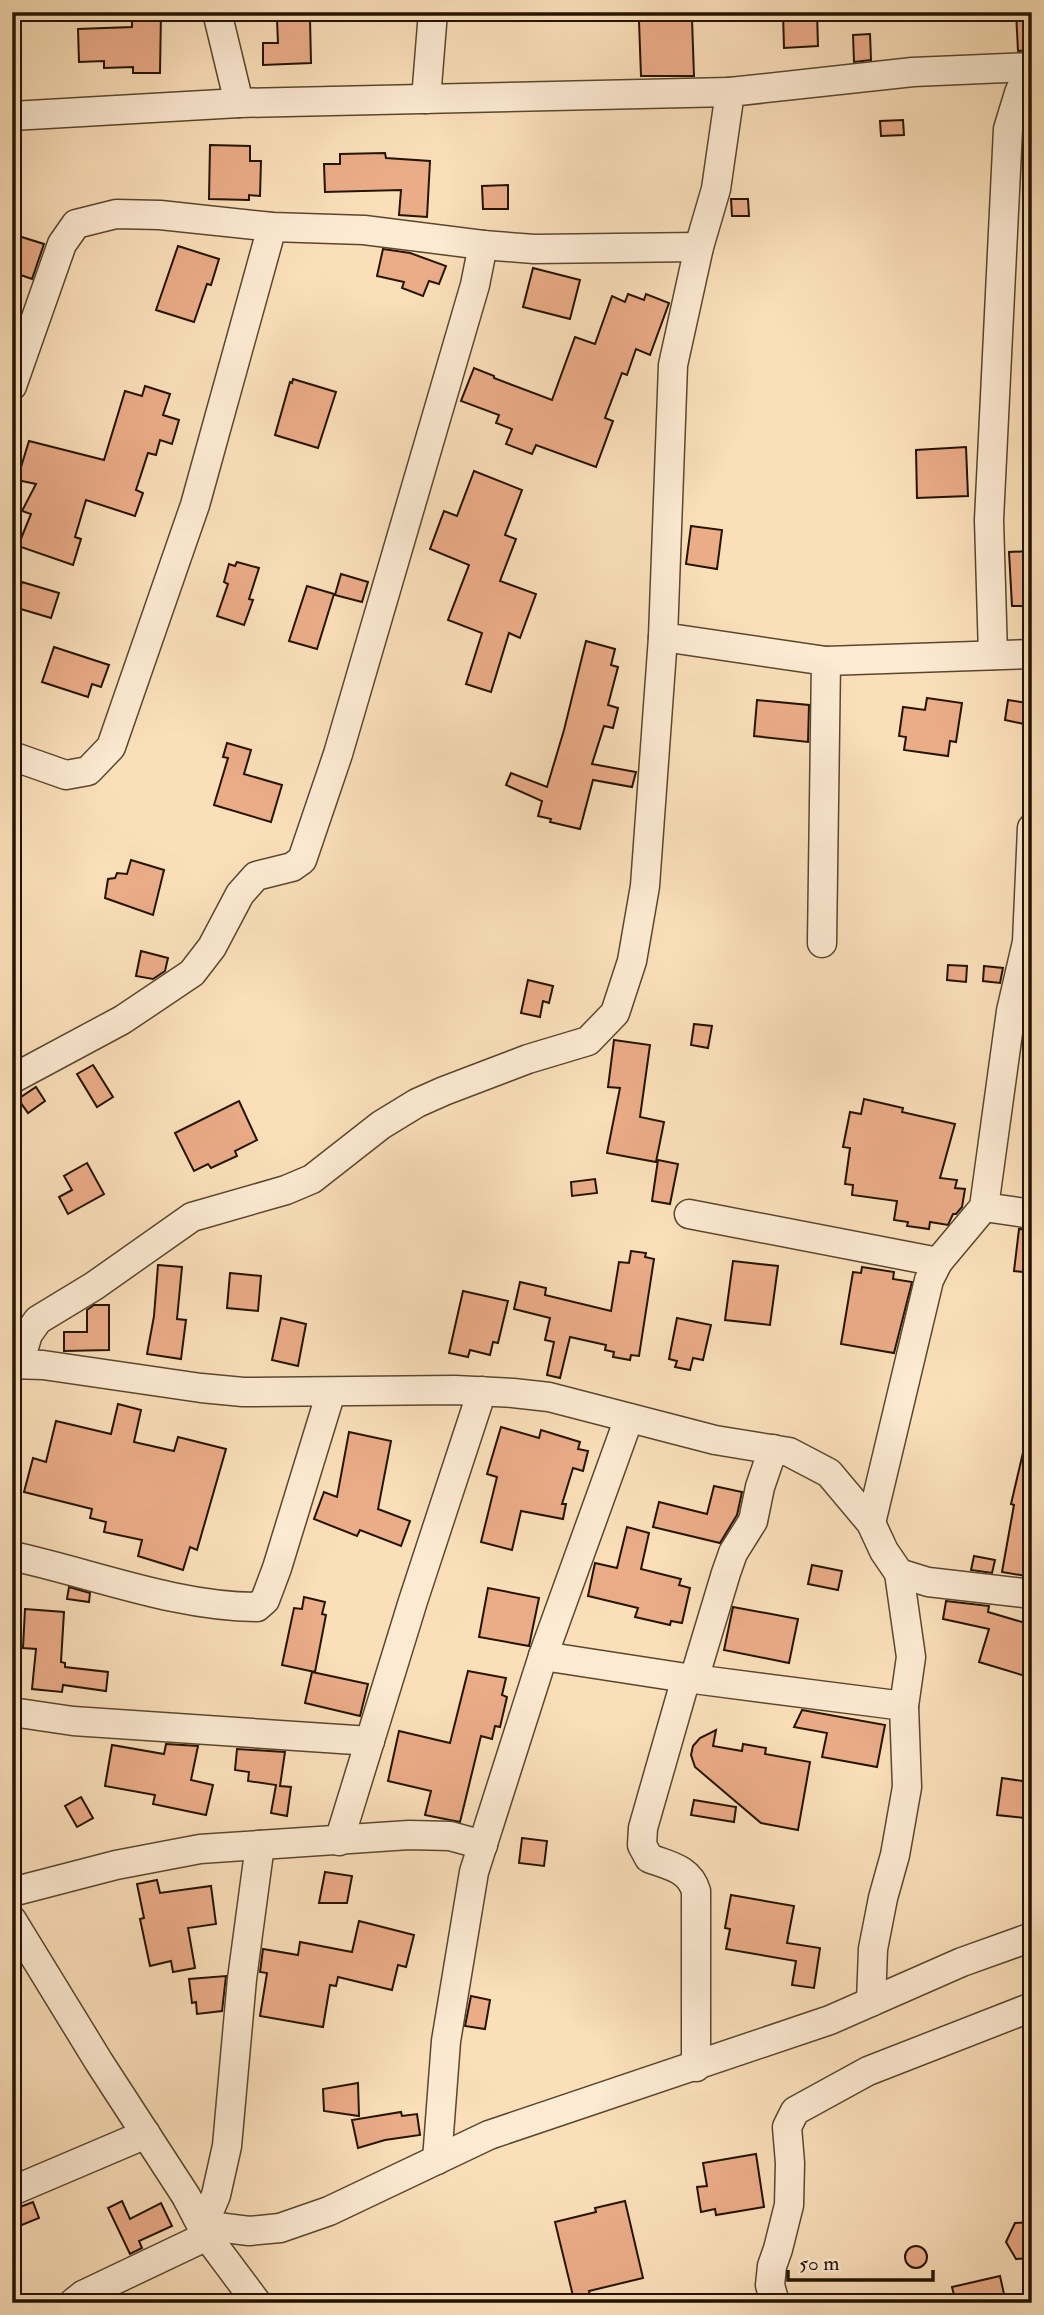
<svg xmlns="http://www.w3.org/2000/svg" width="1044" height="2315" font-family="'IM FELL Double Pica',serif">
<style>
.building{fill:#ebac88;stroke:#241400;stroke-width:2}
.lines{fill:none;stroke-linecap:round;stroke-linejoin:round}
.minor-casing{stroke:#5a472e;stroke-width:31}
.minor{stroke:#fcead2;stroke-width:28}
</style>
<rect width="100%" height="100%" fill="#fadfb9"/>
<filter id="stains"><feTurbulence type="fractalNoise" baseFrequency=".00286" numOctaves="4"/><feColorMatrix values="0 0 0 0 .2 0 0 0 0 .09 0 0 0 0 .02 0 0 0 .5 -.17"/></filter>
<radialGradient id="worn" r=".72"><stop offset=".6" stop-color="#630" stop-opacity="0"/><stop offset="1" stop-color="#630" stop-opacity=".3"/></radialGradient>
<g class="building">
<path d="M132,12H161L160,73H133V67L104,68V61L79,62L78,29L132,27Z"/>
<path d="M783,12H817L818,46L784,48Z"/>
<path d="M1016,12H1032V50L1018,51Z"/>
<path d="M310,19L311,63L263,65V43H278L277,20Z"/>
<path d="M692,19L694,76H641L639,21Z"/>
<path d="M870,34L871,60L854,62L853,35Z"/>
<path d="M903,120L904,135L881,136L880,121Z"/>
<path d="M210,145L250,146V161H261L260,196L249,195V200L209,199Z"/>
<path d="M385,153L386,158L430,161L427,217L399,215L401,190L325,192L324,164H340V154Z"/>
<path d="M508,185V209H483L482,186Z"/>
<path d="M731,199H748L749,216H732Z"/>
<path d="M12,234L44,244L32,279L12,272Z"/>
<path d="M178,246L219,259L211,285L207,284L194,322L156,310Z"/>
<path d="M383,249L410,253L446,266L439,284L429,281L423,296L402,288L404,282L377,276Z"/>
<path d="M533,268L580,280L570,319L523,307Z"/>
<path d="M628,294L644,300L646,294L669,303L650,355L636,349L627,375L622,373L605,418L613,421L596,467L536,445L532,454L506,444L512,429L496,423L499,415L461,401L474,368L494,376V378L552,400L575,337L595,344L612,296L625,302Z"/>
<path d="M293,379L336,392L318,448L275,435L290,382L292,383Z"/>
<path d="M145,386L170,394L163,415L179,420L172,444L160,440L156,455L148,453L136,490L143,493L135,516L86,500L75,537L81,539L73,565L18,546L31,514L22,511L36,484L17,480L29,441L104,460L125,391L142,396Z"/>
<path d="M966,447L968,496L917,498L916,450Z"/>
<path d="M474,471L522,490L505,535L516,539L500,581L536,594L520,638L509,633L491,692L466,684L482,633L448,620L469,565L430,549L444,511L457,516Z"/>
<path d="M691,526L722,530L717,569L686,564Z"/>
<path d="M1032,551V606H1012L1009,552Z"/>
<path d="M237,562L259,568L249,599L253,600L244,625L217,616L228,584L224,582L229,564L235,566Z"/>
<path d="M341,574L368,582L362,602L335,595Z"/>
<path d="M22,582L59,593L51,618L14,607Z"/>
<path d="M307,586L334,594L317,649L289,641Z"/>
<path d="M586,641L615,649L611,665L618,667L608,705L618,708L613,728L604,726L592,764L636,772L632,787L593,780L580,829L550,822L551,819L538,816L542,801L506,785L511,773L547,787L564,730Z"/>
<path d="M54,647L109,665L101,687L92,684L88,697L42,682Z"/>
<path d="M927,698L962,703L956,742L950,741L948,756L904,750L906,737L899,736L903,707L925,710Z"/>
<path d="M757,700L809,705L808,742L754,736Z"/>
<path d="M1008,700L1027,703L1024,724L1005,720Z"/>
<path d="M227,743L251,750L244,774L282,785L271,822L214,805L228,758L223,757Z"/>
<path d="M131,860L164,870L153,915L105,898L108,879L115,878L117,873L127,874Z"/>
<path d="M141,951L168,958L165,971L153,979L136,976Z"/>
<path d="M948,965L967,966L966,982L947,980Z"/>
<path d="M984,966L1003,968L1000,983L983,981Z"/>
<path d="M528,980L553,986L549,1003L543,1001L540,1017L521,1013Z"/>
<path d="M694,1024L712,1026L708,1048L691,1045Z"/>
<path d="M614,1040L650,1045L640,1117L664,1122L656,1162L607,1153L620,1088L608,1087Z"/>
<path d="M93,1065L113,1097L97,1107L77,1074Z"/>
<path d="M36,1087L45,1101L28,1113L18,1099Z"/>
<path d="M864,1099L903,1108L902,1112L955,1124L940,1178L957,1180L955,1188L965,1189L962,1207L956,1214H953L948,1225L930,1222L929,1229L907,1226L908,1222L894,1220L897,1201L852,1195L853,1185L845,1184L850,1148L843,1147L850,1112L861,1114Z"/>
<path d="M239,1101L257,1140L235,1151L237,1156L211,1168L208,1164L194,1171L175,1133Z"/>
<path d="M658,1160L678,1164L670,1204L652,1201Z"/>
<path d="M87,1163L104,1194L68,1214L59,1197L72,1190L64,1176Z"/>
<path d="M595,1179L597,1193L572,1196L571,1182Z"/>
<path d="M1019,1229L1032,1230V1273L1014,1271Z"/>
<path d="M631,1251L646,1253L645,1257L654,1259L639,1356L631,1355L630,1360L613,1357L614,1352L605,1350L606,1345L570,1337L560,1378L547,1375L554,1342L545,1340L550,1318L514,1309L520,1282L546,1288L545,1295L611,1311L619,1262L629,1263Z"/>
<path d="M733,1261L778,1266L770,1325L725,1320Z"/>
<path d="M158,1265L182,1267L177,1319L186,1320L181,1359L147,1354L154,1316Z"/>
<path d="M862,1267L894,1272L893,1279L912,1282L894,1353L841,1344L853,1272L861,1273Z"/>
<path d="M230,1273L261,1276L258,1311L227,1308Z"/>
<path d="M463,1291L508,1301L498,1343L493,1342L490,1355L470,1350L468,1357L449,1353Z"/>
<path d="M94,1305H109V1350L64,1351V1332H87V1310Z"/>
<path d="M281,1318L306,1324L298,1366L272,1360Z"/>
<path d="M677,1318L711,1325L703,1360L693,1358L690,1370L675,1367L677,1361L669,1359Z"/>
<path d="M118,1404L141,1410L134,1442L174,1451L178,1437L226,1449L197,1550L190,1547L183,1570L138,1556L142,1540L104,1532L106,1522L90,1518L92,1509L24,1492L33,1458L46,1462L56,1421L111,1434Z"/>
<path d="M501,1427L539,1438L541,1430L580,1442L578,1449L588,1451L583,1471L573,1468L562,1504H566L563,1519L521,1511L512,1550L481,1542L497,1477L487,1474Z"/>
<path d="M349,1432L391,1441L378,1509L410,1521L401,1546L360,1530L357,1536L314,1519L324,1492L337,1497Z"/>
<path d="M1025,1444H1032V1577L1002,1572L1014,1505L1011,1504Z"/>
<path d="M714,1486L742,1492L737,1515L720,1543L653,1527L659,1502L707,1514Z"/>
<path d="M627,1527L649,1533L641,1569L681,1579L679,1585L690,1588L682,1623L671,1621L670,1625L635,1617L638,1608L588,1596L595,1563L617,1568Z"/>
<path d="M974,1556L995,1560L992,1573L971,1570Z"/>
<path d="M812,1565L842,1571L838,1590L808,1584Z"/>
<path d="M69,1587L90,1593L89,1602L67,1599Z"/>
<path d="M488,1588L539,1598L529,1646L479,1637Z"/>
<path d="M304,1597L325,1602L322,1614L326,1615L315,1672L282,1665L294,1608L302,1609Z"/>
<path d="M946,1601L989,1606L988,1612L1032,1625V1678L979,1662L989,1629L943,1619Z"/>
<path d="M733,1607L798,1619L789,1663L724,1650Z"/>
<path d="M25,1609L64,1612L61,1662L65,1663V1667L108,1672L106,1691L63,1685L62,1692L32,1689L36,1649L23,1648Z"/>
<path d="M468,1671L506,1678L502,1695L507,1697L500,1727L495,1726L492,1739L481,1736L460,1822L425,1815L431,1791L388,1781L399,1731L450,1743Z"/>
<path d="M312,1672L368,1684L360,1716L305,1703Z"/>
<path d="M802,1710L885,1725L877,1767L822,1757L827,1733L794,1727Z"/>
<path d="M716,1730L713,1746L742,1751L743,1744L766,1748L765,1754L810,1762L798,1830L761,1823L695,1767L691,1755L693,1746L700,1738Z"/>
<path d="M166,1744L198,1746L191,1780L213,1785L206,1815L153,1804L155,1795L105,1786L112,1745L164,1754Z"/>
<path d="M237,1749L285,1752L280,1786L291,1787L287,1816L271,1813L276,1785L248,1781L249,1772L235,1770Z"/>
<path d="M1002,1778L1029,1782L1024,1818L997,1815Z"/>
<path d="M81,1797L93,1818L77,1827L65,1806Z"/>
<path d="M694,1800L736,1807L734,1822L691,1815Z"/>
<path d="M522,1838L547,1841L544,1866L519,1863Z"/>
<path d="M325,1872L352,1876L347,1903H319Z"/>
<path d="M157,1880L160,1893L211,1886L216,1924L188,1928L195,1968L173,1972L171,1961L150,1966L140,1919L144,1918L137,1884Z"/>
<path d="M731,1895L794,1906L787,1943L820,1948L814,1988L792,1985L796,1961L726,1949L730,1929L725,1928Z"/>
<path d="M359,1921L414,1935L406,1967L398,1965L392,1990L338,1977L336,1986L330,1985L323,2027L260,2016L267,1973L260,1972L263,1949L298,1955L300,1942L352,1952Z"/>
<path d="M226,1976L222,2011L197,2014L196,2002L192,2003L189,1979Z"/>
<path d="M471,1996L490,2000L485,2029L465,2026Z"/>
<path d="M358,2083L359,2116L324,2111L323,2089Z"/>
<path d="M401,2112L402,2116L417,2114L420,2135L385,2140L358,2148L352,2120Z"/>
<path d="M756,2154L764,2207L716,2215L715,2209L701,2212L697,2187L707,2186L703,2163Z"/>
<path d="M122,2201L130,2219L161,2203L172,2226L139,2241L142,2248L130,2254L108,2208Z"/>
<path d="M625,2201L643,2278L589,2291L590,2296L574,2300L555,2222L596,2212L595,2208Z"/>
<path d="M33,2202L39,2218L12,2229V2210Z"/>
<path d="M1032,2222V2258L1016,2259L1006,2242L1015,2223Z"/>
<circle cx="916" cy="2257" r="11"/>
<path d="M1000,2276L1006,2303H956L952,2287Z"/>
</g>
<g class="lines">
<g class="minor-casing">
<g id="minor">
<path d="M217,12L239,103"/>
<path d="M1032,67L913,72L730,92L716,189L699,247L673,365L663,637L826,661L1032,654"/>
<path d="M426,99L433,12"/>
<path d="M12,116L239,103L730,92"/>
<path d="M12,386L62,244L76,224L116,214L160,215L272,227L364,230L483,245"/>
<path d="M993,655L989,520L1008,129L1019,93L1030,68"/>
<path d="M12,756L66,775L88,771L111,747L195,505L272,227"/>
<path d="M822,943L826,661"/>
<path d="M12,1079L122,1020L192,973L212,947L240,894L256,876L292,867L302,860L338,754L475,285L483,245L534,249L699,247"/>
<path d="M984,1207L1032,1214"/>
<path d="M689,1214L938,1262"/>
<path d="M12,1364L43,1365L201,1388L243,1392L455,1390L513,1393L549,1397L715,1440L789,1452L829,1473L871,1523L884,1551L899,1573L928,1582L1032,1594"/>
<path d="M19,1364L28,1334L38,1320L94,1286L192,1217L286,1190L312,1179L381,1125L417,1103L444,1091L528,1059L588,1041L615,1013L632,961L645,886L663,637"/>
<path d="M871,1523L929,1280L938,1262L984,1207L1011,1011L1027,942L1032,828"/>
<path d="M12,1556C91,1573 176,1607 257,1607L265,1600L277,1568L331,1392"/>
<path d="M543,1656L686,1678L904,1706"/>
<path d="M686,1678L643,1828L642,1845L649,1858C669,1866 689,1868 696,1891V2067"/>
<path d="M694,1679L726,1573L733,1553L753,1521L760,1487L773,1449"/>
<path d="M12,1712L73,1721L370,1741"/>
<path d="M339,1841L413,1601L482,1391"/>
<path d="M12,1892L116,1865L200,1849L409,1835L450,1836L483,1845"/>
<path d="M12,1920L99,2062L186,2196L207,2236L257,2303"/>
<path d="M871,2002L873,1949L883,1898L895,1855L907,1787L904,1706L911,1657L899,1573"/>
<path d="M437,2160L446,2041L474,1872L543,1656L629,1418"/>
<path d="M12,2191L146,2134"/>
<path d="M197,2217L211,2207L216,2195L227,2146L242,1979L260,1845"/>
<path d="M201,2225L249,2231L280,2228L329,2211L489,2135L830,2020L962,1962L1032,1937"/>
<path d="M73,2303L83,2295L207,2236"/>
<path d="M775,2303L770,2285L772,2266L778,2249L789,2205L790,2163L787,2127L795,2111L868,2071L1032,2007"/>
</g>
</g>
<use href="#minor" class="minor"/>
</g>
<rect width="1044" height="2315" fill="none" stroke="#fadfb9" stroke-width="42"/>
<rect x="14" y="14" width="1016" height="2287" fill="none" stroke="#241400" stroke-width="3.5"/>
<rect x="21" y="21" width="1002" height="2273" fill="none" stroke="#241400" stroke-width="2"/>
<path d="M788 2270v10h145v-10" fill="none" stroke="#241400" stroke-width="3.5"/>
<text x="799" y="2270" font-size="21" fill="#241400" stroke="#fcead2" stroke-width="5" paint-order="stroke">50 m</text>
<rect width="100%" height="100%" filter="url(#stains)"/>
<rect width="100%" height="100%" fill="url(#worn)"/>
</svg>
